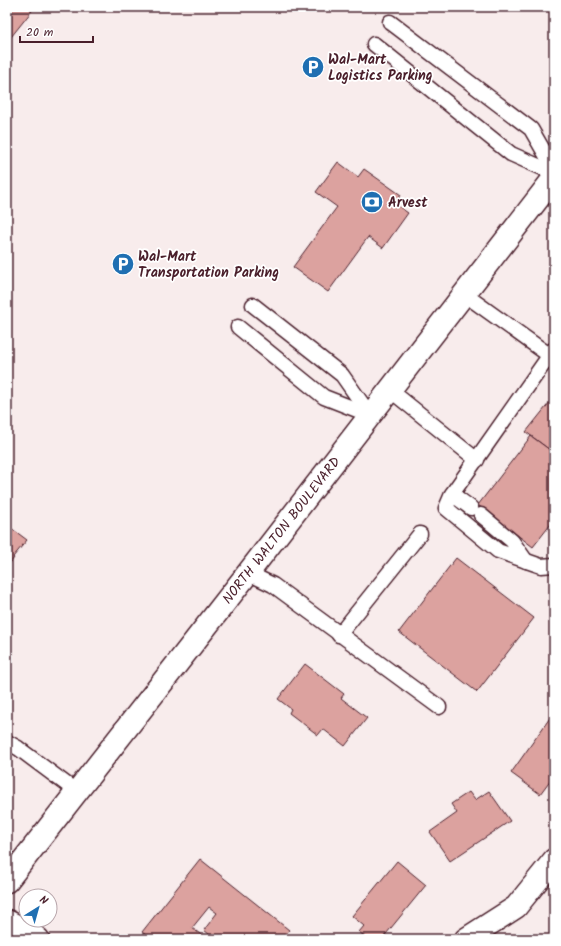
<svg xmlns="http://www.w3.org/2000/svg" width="561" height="946" font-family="Kalam,sans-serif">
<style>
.building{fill:#dca29f;stroke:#4a1f2b}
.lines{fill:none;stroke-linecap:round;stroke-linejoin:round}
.service-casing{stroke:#4a1f2b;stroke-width:17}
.minor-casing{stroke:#4a1f2b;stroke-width:25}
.primary-casing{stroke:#4a1f2b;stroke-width:25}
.service{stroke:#fff;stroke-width:14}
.minor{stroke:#fff;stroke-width:22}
.primary{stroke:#fff;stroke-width:22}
.labels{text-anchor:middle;stroke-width:3.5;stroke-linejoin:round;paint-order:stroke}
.poi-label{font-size:14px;font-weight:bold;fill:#4a1f2b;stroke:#fff;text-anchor:start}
.street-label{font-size:14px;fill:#4a1f2b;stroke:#fff}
</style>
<rect width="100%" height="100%" fill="#f8ecec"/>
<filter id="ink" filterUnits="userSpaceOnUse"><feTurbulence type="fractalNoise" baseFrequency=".025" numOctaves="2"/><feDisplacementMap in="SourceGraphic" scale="8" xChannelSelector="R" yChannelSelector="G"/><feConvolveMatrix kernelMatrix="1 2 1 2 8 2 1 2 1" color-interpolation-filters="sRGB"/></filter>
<g filter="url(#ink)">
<g class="building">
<path d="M7,7H35L7,42Z"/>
<path d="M338,162L358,177L364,169L401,195L395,204L408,213L383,248L368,237L328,292L293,267L337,207L316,192Z"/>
<path d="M554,397V453L526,432Z"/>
<path d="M531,436L554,453V520L533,547L478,505Z"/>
<path d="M7,525L27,540L13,557L14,558L7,567Z"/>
<path d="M456,558L534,618L477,692L399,632Z"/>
<path d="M305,664L344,694L341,698L367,718L345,746L323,729L318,735L289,713L291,709L278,699Z"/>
<path d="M552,715L554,716V775L540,794L511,773Z"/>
<path d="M489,791L510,821L450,861L430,832L457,813L451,804L469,792L475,800Z"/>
<path d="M200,859L289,930L282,939H215L204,930L217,913L209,907L192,928L204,937L202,939H151L142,932Z"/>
<path d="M397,861L426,885L382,939H368L359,932L364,926L352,916Z"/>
</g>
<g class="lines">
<g class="service-casing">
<g id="service">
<path d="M390,22L531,129L554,169"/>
<path d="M374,44L511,154L554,173"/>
<path d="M464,294L549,355"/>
<path d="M253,305L342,375L370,415"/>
<path d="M238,327L324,397L370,415"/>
<path d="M554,349L452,494L446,508L498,551L541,566L554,565"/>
<path d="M390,390L477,460"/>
<path d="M452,494L471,508"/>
<path d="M481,515L512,541L526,561"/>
<path d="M248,573L273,585L439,707"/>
<path d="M339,635L420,534"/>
<path d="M7,742L18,748L77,792"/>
</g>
</g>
<g class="minor-casing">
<g id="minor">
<path d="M7,921L31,933L38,939"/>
<path d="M466,939L516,907L554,860"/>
</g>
</g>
<g class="primary-casing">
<path id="primary" d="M7,881L248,573L554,178"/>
</g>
<use href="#service" class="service"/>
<use href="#minor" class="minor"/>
<use href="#primary" class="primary"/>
</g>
</g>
<defs>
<g id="parking-disc" transform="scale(1.15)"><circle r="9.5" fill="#1f6fb2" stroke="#fff"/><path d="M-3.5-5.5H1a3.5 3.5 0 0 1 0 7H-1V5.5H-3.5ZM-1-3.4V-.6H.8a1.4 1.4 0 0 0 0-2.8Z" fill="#fff"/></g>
<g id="bank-disc" transform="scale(1.15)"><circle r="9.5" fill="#1f6fb2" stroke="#fff"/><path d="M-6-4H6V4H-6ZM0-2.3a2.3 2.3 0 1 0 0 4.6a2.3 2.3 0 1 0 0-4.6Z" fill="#fff"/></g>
</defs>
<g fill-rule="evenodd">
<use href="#parking-disc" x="313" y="67"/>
<use href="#bank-disc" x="372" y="202"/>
<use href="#parking-disc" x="123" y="264"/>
</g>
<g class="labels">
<g class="poi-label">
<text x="328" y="64">Wal-Mart<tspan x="328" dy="16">Logistics Parking</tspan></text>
<text x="388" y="207">Arvest</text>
<text x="138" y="261">Wal-Mart<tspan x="138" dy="16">Transportation Parking</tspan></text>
</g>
<g class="street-label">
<text transform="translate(281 530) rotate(-52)" y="5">NORTH WALTON BOULEVARD</text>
</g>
</g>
<rect width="561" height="946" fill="none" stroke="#fff" stroke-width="24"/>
<rect x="12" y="12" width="537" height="922" fill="none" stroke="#4a1f2b" stroke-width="1.5" filter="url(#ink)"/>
<g transform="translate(38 908) rotate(37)"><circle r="19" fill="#ffffff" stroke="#b7a5aa"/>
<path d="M0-3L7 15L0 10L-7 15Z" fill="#1f6fb2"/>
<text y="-6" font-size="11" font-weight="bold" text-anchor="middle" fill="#4a1f2b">N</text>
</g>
<path d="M20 36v6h73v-6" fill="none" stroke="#4a1f2b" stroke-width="2"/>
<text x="26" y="36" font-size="12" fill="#4a1f2b" stroke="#ffffff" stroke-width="3" paint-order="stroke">20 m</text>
</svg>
